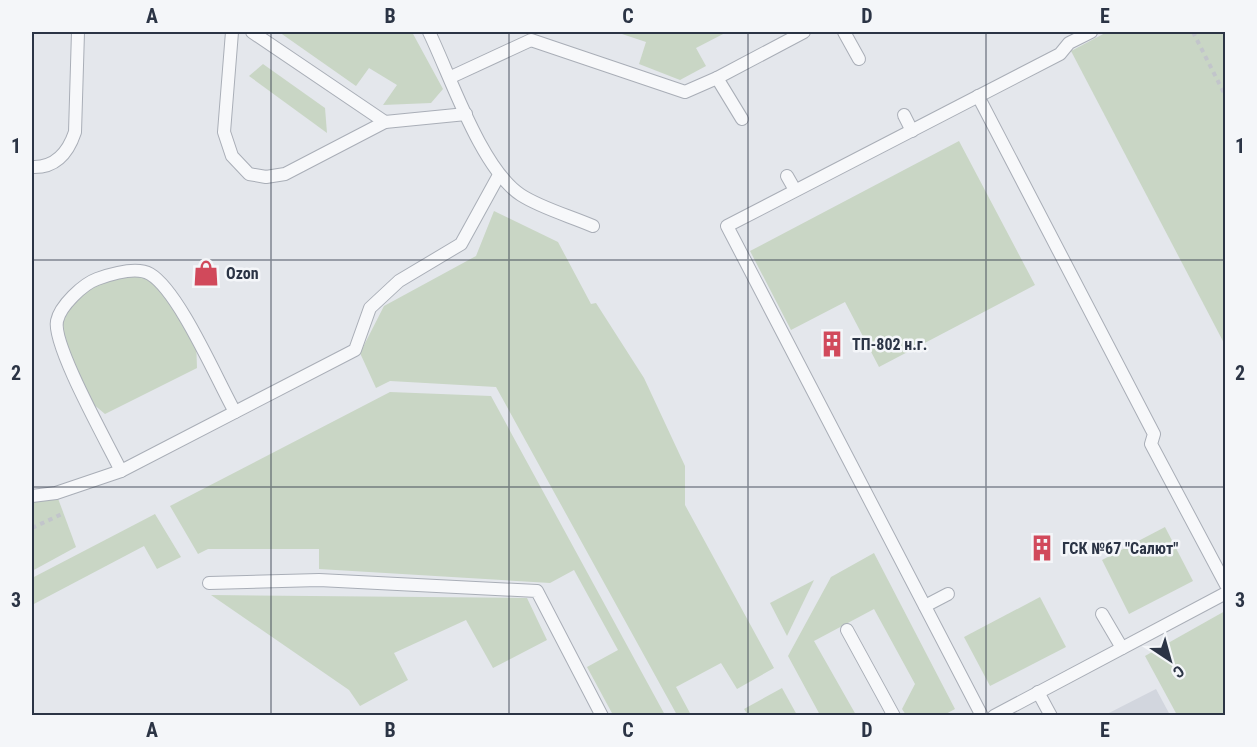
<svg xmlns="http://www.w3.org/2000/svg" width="1257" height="747" font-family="'Roboto Condensed',sans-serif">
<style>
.built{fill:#d2d6de}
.green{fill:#c9d6c5}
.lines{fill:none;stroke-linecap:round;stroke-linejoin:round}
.lane-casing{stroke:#a9aeb7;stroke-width:14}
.path{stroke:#c2c5cb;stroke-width:4;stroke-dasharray:4.5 4.5;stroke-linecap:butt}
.lane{stroke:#f7f8fa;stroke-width:12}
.grid{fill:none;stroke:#2b3445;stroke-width:1.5;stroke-opacity:0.55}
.labels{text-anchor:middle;stroke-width:5;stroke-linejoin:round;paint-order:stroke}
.poi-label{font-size:16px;font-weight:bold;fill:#2b3445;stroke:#f4f6f9;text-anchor:start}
.neatline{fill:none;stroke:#2b3445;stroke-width:2}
.grid-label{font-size:20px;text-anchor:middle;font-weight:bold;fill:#2b3445}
</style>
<rect width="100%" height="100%" fill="#e4e7ec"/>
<path class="built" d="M1156,689L1170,715H1105Z"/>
<g class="green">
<path d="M279,32H412L443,89L431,103L383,105L397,85L369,68L356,86Z"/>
<path d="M616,32H727L696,48L706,66L680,80L639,64L646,42Z"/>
<path d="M1107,32H1225V345L1071,51Z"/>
<path d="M263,64L325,108L327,133L249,76Z"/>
<path d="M959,141L1035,285L879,367L845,302L791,330L750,251Z"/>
<path d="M494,211L558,242L591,304L596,303L644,378L685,466V505L774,668L737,689L721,663L676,687L691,715H677L496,387L390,381L376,388L360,353L384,306L476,256Z"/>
<path d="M149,273L196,339L197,368L105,414L86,398L57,322L94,280Z"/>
<path d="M390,392L491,396L665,715H613L587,667L618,650L574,570L550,583L319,569V549H208L198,554L170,506Z"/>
<path d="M56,493L76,547L32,571V499Z"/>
<path d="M155,514L181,557L157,569L144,546L32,605V578Z"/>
<path d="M1165,527L1193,581L1129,614L1102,560Z"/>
<path d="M874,553L955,709L944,715H906L902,709L915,684L874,609L814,641L856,715H820L788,656L831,577Z"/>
<path d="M814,580L787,636L770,603Z"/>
<path d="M211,595L527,598L547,640L493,668L466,620L394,653L408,680L360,706L349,690Z"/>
<path d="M1040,597L1066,647L990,686L964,637Z"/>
<path d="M1225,611V715H1177L1145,656Z"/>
<path d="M782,688L797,715H748L744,709Z"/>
</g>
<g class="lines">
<g class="lane-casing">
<g id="lane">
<path d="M232,32L224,132L232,156L249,174L266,177L285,174L385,122L466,114"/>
<path d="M252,32L385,122"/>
<path d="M429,32C450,75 481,169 521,195C541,208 570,216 593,226"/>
<path d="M844,32L859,59"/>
<path d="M451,77L531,40L685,92L717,78L804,32"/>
<path d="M717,78L742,119"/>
<path d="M978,96L1154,434L1151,444L1226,585"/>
<path d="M904,115L912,131"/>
<path d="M32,167C55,168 68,153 75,132L78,32"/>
<path d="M787,176L795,190"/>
<path d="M121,471C108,444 52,345 57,321C60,306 83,284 97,279C111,274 136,266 150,274C179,291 217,380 235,412"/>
<path d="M32,496L56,493L121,471L355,350L370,308L399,281L461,244L499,175"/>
<path d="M209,583L319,580L537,591L602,716"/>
<path d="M925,606L948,594"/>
<path d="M1102,614L1122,648"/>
<path d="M847,630L894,716"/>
<path d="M1038,692L1051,716"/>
<path d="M982,716L727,226L1060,54L1069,43L1091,32"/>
<path d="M994,716L1226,593"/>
</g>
</g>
<g class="path">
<path d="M1193,32L1226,97"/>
<path d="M32,528L64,513"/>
</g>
<use href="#lane" class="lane"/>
</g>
<path class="grid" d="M271,32V716M509,32V716M748,32V716M986,32V716M32,260H1226M32,487H1226"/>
<defs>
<g id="shop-bare" transform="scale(2.07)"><path d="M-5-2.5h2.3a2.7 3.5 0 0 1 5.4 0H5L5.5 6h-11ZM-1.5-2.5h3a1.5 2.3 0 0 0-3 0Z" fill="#d1495b" stroke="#f4f6f9" stroke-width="2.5" paint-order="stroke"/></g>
<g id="building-bare" transform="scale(2.07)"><path d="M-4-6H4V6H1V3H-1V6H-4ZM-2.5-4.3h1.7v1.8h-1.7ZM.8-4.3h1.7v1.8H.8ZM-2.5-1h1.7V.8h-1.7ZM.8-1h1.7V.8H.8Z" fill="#d1495b" stroke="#f4f6f9" stroke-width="2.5" paint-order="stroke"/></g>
</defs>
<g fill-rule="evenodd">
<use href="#shop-bare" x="206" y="273"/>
<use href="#building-bare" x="832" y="344"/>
<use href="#building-bare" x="1042" y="548"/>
</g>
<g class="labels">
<g class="poi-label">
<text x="226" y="279">Ozon</text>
<text x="852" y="350">ТП-802 н.г.</text>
<text x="1062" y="554">ГСК №67 "Салют"</text>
</g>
</g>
<rect width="1257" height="747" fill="none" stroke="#f4f6f9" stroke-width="66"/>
<g transform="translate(1170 660) rotate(144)" stroke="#f4f6f9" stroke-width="4.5" paint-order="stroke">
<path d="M0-4.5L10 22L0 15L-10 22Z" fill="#2b3445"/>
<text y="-9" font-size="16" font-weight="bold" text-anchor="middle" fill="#2b3445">С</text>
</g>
<rect x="33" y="33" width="1191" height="681" class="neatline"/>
<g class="grid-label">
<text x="152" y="23">A</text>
<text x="390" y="23">B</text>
<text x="628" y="23">C</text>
<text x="867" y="23">D</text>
<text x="1105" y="23">E</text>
<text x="16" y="153">1</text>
<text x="1240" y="153">1</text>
<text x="16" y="380">2</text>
<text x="1240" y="380">2</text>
<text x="16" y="607">3</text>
<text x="1240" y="607">3</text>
<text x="152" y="737">A</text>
<text x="390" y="737">B</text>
<text x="628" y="737">C</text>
<text x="867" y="737">D</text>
<text x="1105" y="737">E</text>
</g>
</svg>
